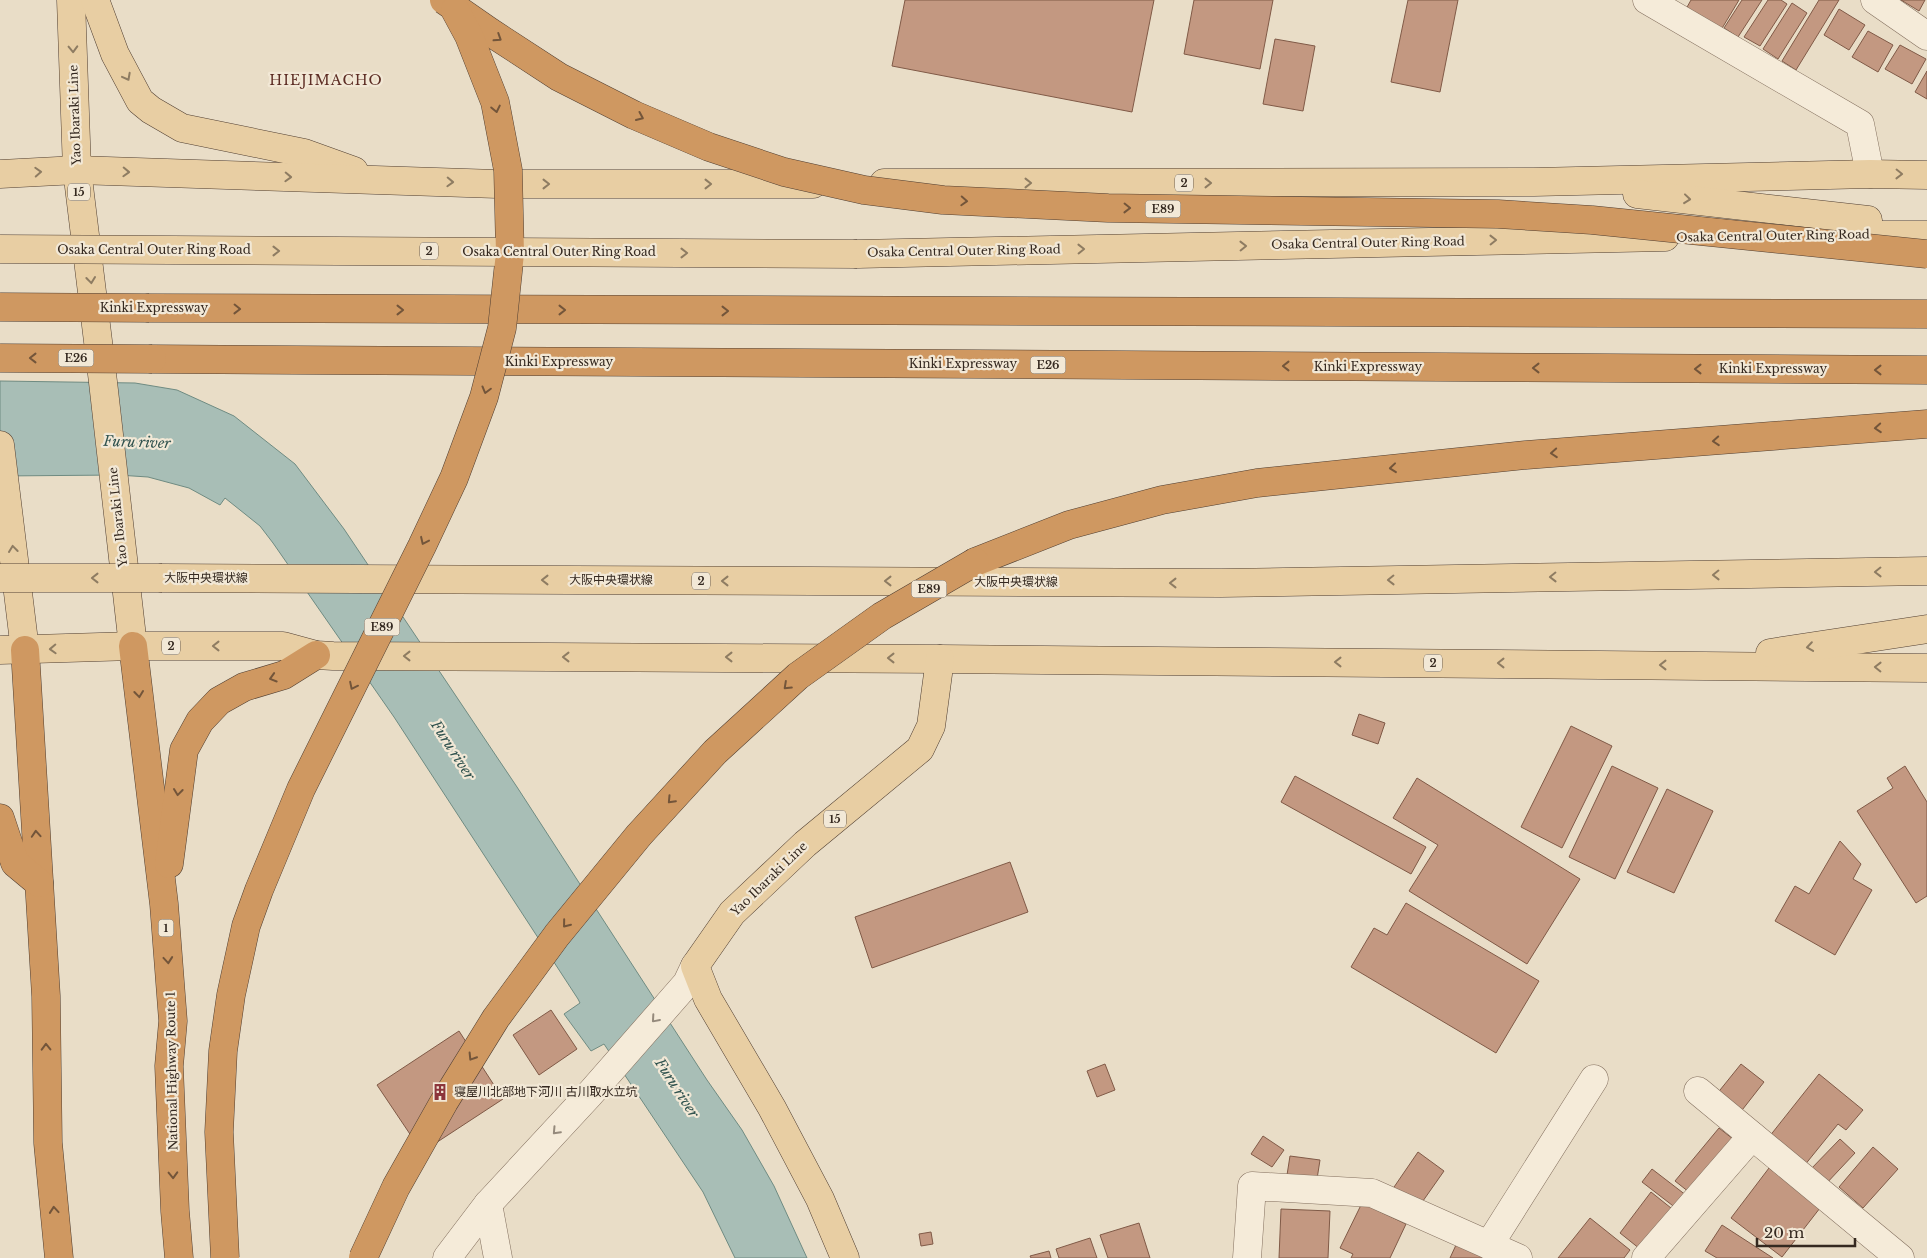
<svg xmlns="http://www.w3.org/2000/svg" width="1927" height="1258" font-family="'Libre Baskerville','Noto Sans JP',serif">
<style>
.water{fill:#a8beb6;stroke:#6f8b82}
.building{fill:#c39881;stroke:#805a47}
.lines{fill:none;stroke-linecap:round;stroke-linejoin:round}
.minor-casing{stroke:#836f5e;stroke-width:29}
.major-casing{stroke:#513f32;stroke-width:29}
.highway-casing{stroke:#513f32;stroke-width:29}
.minor{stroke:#f5ebd9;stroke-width:28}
.major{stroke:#e8cea3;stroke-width:28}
.highway{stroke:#cf9861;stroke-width:28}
.major-bridge-casing{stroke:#513f32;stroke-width:29;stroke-linecap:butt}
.highway-bridge-casing{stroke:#513f32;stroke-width:29;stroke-linecap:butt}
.major-bridge{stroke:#e8cea3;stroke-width:28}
.highway-bridge{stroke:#cf9861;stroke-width:28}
.oneway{stroke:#73553a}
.oneway2{stroke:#8e7c62}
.oneway3{stroke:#958a7c}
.labels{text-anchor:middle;stroke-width:4.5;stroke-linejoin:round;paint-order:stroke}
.shield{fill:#f2e8d6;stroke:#6e6257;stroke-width:1}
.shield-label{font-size:11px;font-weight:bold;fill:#352920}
.street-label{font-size:12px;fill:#352920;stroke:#f2e8d6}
.poi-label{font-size:12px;fill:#352920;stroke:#f2e8d6;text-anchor:start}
.neighbourhood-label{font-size:14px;letter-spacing:1px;fill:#5d2d24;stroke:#f2e8d6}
.water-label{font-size:14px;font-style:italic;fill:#31534f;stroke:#f2e8d6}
</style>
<rect width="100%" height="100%" fill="#e9ddc7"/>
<path class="water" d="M0,381L135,383L177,390L234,416L295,464L344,529L517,787L707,1080L742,1130L774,1186L807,1258H735L703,1192L604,1044L591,1051L564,1014L580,1003L578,999L394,717L273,543L260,526L225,498L220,505L189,488L148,477L118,475L0,476Z"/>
<g class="building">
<path d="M905,0H1154L1132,112L892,66Z"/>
<path d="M1194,0H1273L1260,69L1184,54Z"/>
<path d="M1408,0H1458L1440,92L1391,82Z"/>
<path d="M1691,0H1739L1721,30L1686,9Z"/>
<path d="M1742,0H1762L1738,37L1724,28Z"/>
<path d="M1768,0H1781L1787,4L1760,46L1744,37Z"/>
<path d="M1819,0H1839L1796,70L1782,61Z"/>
<path d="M1901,0H1925L1919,11Z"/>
<path d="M1792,3L1807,13L1778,59L1763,49Z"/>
<path d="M1839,9L1865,25L1849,50L1824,35Z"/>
<path d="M1868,31L1893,45L1878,72L1852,57Z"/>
<path d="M1275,39L1315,46L1303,111L1263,104Z"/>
<path d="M1900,45L1926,59L1912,84L1885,69Z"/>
<path d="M1927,71V99L1915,92Z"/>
<path d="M1359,714L1385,723L1378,744L1352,735Z"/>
<path d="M1571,726L1612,746L1562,848L1521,827Z"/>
<path d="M1612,766L1658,788L1615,879L1569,857Z"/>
<path d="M1905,766L1927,802V896L1916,903L1857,811L1893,788L1887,778Z"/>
<path d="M1295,776L1426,847L1411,874L1281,802Z"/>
<path d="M1417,778L1580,879L1527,964L1409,891L1438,845L1393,818Z"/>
<path d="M1667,789L1713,811L1674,893L1627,872Z"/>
<path d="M1840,841L1861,864L1853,879L1872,890L1835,955L1775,921L1795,886L1809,894Z"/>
<path d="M1010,862L1028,912L872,968L855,917Z"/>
<path d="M1406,903L1539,981L1496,1053L1351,967L1374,928L1387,935Z"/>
<path d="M551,1010L577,1049L539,1075L513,1035Z"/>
<path d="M459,1031L503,1099L422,1152L377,1085Z"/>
<path d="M1105,1064L1115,1090L1097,1097L1087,1071Z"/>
<path d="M1741,1064L1764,1082L1739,1114L1716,1095Z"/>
<path d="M1819,1074L1863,1110L1846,1130L1838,1124L1804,1166L1769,1137Z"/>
<path d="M1719,1128L1738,1143L1694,1196L1675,1181Z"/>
<path d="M1263,1136L1284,1150L1272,1167L1251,1154Z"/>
<path d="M1840,1139L1855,1153L1824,1186L1809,1171Z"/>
<path d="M1873,1147L1898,1169L1863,1208L1839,1187Z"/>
<path d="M1418,1152L1444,1171L1418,1208L1392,1190Z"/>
<path d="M1290,1156L1320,1160L1317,1179L1287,1175Z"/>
<path d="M1769,1168L1820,1208L1782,1257L1731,1218Z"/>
<path d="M1652,1169L1691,1199L1681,1212L1642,1182Z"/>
<path d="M1651,1192L1671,1208L1640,1249L1620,1233Z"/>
<path d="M1362,1203L1406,1224L1390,1258H1351L1353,1254L1340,1248Z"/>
<path d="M1281,1209L1330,1211L1328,1258H1279Z"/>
<path d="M1590,1218L1630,1250L1624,1258H1558Z"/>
<path d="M1139,1223L1150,1258H1108L1100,1235Z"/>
<path d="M1722,1225L1773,1258H1717L1705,1251Z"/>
<path d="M931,1232L933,1244L921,1246L919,1234Z"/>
<path d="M1090,1238L1097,1258H1059L1056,1249Z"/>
<path d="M1456,1245L1486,1258H1450Z"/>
<path d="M1049,1251L1051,1258H1031L1030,1256Z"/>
</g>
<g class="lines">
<g class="minor-casing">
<g id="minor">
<path d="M1647,0L1860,124L1870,174"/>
<path d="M1875,0L1927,36"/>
<path d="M1698,1091L1900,1258"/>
<path d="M488,1204L498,1258"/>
<path d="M1489,1245L1594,1079"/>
<path d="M447,1258L488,1204L589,1095L687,983L695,966"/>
<path d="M1247,1258L1252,1186L1372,1193L1518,1258"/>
<path d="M1646,1258L1752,1136"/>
</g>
</g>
<g class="major-casing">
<g id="major">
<path d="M71,0L77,170L103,382L133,646"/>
<path d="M95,0L115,54L140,101L151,110L182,128L304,153L354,171"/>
<path d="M0,174L77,170L497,184H813"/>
<path d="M884,183L1534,182L1870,174L1927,175"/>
<path d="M1637,194L1868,220"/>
<path d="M1836,235H1927"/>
<path d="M857,254L1665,237"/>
<path d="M0,445L25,650"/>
<path d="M162,578L1221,583L1927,571"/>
<path d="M0,650L133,646H283L316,655L333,656L940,659L1927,668"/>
<path d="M1770,653L1927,629"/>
<path d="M845,1258L820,1199L772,1108L708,999L695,966L732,913L805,844L920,749L931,726L940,659"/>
</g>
</g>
<g class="highway-casing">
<g id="highway">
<path d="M149,308L1927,314"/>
<path d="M152,359L1927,370"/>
<path d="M975,562L1069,525L1162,500L1257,483L1526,455L1927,424"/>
<path d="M133,646L164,904L173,1021L169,1066L175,1211L179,1258"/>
<path d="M25,650L46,996L48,1143L59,1258"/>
<path d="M0,818L15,863L39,883"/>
<path d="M169,864L184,750L200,721L219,701L244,687L284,675L316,655"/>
</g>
</g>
<use href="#minor" class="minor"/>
<use href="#major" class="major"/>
<use href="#highway" class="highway"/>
<g class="major-bridge-casing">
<g id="major-bridge">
<path d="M0,249L857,254"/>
<path d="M0,578H162"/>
</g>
</g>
<g class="highway-bridge-casing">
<g id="highway-bridge">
<path d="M444,0L490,32L559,77L634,115L709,147L784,172L864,190L943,200L1108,208L1498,214L1592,220L1927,254"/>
<path d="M0,307L149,308"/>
<path d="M0,358L152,359"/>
<path d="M225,1258L219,1132L223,1051L231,995L246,926L259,890L301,789L422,546L454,478L484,397L502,328L510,253L508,170L495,102L469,36L455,10"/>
<path d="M363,1258L396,1187L444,1102L496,1018L557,935L639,835L715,752L798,676L882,616L975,562"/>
</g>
</g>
<use href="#major-bridge" class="major-bridge"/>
<use href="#highway-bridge" class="highway-bridge"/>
</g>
<defs><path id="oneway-chevron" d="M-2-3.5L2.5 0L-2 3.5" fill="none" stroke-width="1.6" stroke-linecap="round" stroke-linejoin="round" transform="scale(1.25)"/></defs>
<g class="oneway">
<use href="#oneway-chevron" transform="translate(498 38) rotate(33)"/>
<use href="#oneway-chevron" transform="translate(496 109) rotate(78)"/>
<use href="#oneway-chevron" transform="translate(640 117) rotate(24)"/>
<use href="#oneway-chevron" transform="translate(964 201) rotate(3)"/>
<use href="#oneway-chevron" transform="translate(1127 208) rotate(1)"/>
<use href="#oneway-chevron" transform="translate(237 309) rotate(1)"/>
<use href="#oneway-chevron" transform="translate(400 310)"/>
<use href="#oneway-chevron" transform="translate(562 310)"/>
<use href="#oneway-chevron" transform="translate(725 311)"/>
<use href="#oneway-chevron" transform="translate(33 358) rotate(-180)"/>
<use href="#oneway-chevron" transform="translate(1286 366) rotate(-180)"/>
<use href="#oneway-chevron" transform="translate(1536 368) rotate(-180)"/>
<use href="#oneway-chevron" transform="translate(1698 369) rotate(-180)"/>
<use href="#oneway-chevron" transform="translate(1878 370) rotate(-180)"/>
<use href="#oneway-chevron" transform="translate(486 390) rotate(105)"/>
<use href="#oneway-chevron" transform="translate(1878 428) rotate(176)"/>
<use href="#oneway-chevron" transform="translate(1716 441) rotate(176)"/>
<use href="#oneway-chevron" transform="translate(1554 453) rotate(176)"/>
<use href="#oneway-chevron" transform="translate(1393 468) rotate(174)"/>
<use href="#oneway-chevron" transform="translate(424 541) rotate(115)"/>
<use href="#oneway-chevron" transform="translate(273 678) rotate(163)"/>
<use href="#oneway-chevron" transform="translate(353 686) rotate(116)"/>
<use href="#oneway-chevron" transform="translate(787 686) rotate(137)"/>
<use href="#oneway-chevron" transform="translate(139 694) rotate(83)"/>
<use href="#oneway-chevron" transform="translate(178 792) rotate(97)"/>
<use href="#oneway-chevron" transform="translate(671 800) rotate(133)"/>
<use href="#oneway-chevron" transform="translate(36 834) rotate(-94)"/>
<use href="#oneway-chevron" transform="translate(566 924) rotate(129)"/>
<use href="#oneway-chevron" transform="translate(168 960) rotate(85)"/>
<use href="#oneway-chevron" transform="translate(46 1047) rotate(-91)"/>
<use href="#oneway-chevron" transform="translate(472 1057) rotate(122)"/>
<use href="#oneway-chevron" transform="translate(173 1175) rotate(88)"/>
<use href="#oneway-chevron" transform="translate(54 1210) rotate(-95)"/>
</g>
<g class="oneway2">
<use href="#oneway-chevron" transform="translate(73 49) rotate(88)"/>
<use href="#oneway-chevron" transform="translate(127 77) rotate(62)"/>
<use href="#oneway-chevron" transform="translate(38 172) rotate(-3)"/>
<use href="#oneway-chevron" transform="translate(126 172) rotate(2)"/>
<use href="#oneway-chevron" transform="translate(1899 174) rotate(1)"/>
<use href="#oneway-chevron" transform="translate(288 177) rotate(2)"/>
<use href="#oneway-chevron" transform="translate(450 182) rotate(2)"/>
<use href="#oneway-chevron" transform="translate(1028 183)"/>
<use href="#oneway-chevron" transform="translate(1208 183)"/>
<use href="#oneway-chevron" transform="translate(546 184)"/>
<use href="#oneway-chevron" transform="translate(708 184)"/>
<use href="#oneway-chevron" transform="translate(1687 199) rotate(6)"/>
<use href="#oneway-chevron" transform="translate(1493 240) rotate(-1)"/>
<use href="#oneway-chevron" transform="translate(1243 246) rotate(-1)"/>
<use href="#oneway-chevron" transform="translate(1081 249) rotate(-1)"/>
<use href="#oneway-chevron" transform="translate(276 251)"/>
<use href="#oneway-chevron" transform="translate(684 253)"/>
<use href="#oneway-chevron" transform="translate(91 280) rotate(83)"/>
<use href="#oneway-chevron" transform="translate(13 549) rotate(-97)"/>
<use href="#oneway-chevron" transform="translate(1878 572) rotate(179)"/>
<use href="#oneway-chevron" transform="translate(1716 575) rotate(179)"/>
<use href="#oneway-chevron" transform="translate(1553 577) rotate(179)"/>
<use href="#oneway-chevron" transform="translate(95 578) rotate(180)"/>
<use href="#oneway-chevron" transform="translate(545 580) rotate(-180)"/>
<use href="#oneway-chevron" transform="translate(1391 580) rotate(179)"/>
<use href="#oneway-chevron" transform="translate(725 581) rotate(-180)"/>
<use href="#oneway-chevron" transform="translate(888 581) rotate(-180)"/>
<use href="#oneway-chevron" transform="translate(1173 583) rotate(-180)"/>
<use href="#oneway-chevron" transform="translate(216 646) rotate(-180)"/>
<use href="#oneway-chevron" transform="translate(1810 647) rotate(172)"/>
<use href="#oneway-chevron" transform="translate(53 649) rotate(178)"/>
<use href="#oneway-chevron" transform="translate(407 656) rotate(-180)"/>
<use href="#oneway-chevron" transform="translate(566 657) rotate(-180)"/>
<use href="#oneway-chevron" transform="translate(729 657) rotate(-180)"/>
<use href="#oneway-chevron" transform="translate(891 658) rotate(-180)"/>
<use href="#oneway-chevron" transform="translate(1338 662) rotate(-180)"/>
<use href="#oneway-chevron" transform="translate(1501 663) rotate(-180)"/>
<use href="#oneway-chevron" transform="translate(1663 665) rotate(-180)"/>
<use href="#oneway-chevron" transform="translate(1878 667) rotate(-179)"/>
</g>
<g class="oneway3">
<use href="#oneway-chevron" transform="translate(655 1019) rotate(131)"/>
<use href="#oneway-chevron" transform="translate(556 1131) rotate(133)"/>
</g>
<defs>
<g id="building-bare" transform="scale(1.35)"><path d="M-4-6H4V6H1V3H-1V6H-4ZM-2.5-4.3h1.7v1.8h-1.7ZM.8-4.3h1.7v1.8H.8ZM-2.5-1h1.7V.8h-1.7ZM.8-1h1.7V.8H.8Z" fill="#8c353b" stroke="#f2e8d6" stroke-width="2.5" paint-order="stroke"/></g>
</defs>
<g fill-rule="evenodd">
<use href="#building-bare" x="440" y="1092"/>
</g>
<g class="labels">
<g class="shield">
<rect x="1175" y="174.5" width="18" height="17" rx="4"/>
<rect x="68" y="183.5" width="22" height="17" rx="4"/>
<rect x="1145.5" y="200.5" width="35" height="17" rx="4"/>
<rect x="420" y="242.5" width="18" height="17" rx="4"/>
<rect x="58.5" y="349.5" width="35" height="17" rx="4"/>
<rect x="1030.5" y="356.5" width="35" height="17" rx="4"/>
<rect x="692" y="572.5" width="18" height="17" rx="4"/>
<rect x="911.5" y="580.5" width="35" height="17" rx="4"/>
<rect x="364.5" y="618.5" width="35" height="17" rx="4"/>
<rect x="162" y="637.5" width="18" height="17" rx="4"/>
<rect x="1424" y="654.5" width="18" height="17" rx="4"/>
<rect x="824" y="810.5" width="22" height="17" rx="4"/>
<rect x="158.5" y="919.5" width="15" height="17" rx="4"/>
</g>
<g class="shield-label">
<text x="1184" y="187">2</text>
<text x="79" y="196">15</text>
<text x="1163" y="213">E89</text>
<text x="429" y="255">2</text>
<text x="76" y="362">E26</text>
<text x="1048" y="369">E26</text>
<text x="701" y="585">2</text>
<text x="929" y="593">E89</text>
<text x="382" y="631">E89</text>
<text x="171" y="650">2</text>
<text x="1433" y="667">2</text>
<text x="835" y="823">15</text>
<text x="166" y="932">1</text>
</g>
<g class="street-label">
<text transform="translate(75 115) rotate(-92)" y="4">Yao Ibaraki Line</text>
<text transform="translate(1773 236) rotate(-1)" y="4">Osaka Central Outer Ring Road</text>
<text transform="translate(1368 243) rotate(-1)" y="4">Osaka Central Outer Ring Road</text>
<text x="154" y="254">Osaka Central Outer Ring Road</text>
<text transform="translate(964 251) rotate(-1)" y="4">Osaka Central Outer Ring Road</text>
<text x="559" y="256">Osaka Central Outer Ring Road</text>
<text x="154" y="312">Kinki Expressway</text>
<text x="559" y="366">Kinki Expressway</text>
<text x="963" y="368">Kinki Expressway</text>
<text x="1368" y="371">Kinki Expressway</text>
<text x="1773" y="373">Kinki Expressway</text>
<text transform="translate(118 517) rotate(-96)" y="4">Yao Ibaraki Line</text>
<text x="206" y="582">大阪中央環状線</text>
<text x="611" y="584">大阪中央環状線</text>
<text x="1016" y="586">大阪中央環状線</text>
<text transform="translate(769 879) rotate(-44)" y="4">Yao Ibaraki Line</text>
<text transform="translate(172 1071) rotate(-91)" y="4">National Highway Route 1</text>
</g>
<g class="poi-label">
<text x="454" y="1096">寝屋川北部地下河川 古川取水立坑</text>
</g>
<g class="neighbourhood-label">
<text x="326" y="85">HIEJIMACHO</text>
</g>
<g class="water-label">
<text transform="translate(137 442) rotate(2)" y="5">Furu river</text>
<text transform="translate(453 750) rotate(57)" y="5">Furu river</text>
<text transform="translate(677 1088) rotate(57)" y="5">Furu river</text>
</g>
</g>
<path d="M1757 1238v8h98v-8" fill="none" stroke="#352920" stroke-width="2.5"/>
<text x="1764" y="1238" font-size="15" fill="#352920" stroke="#f2e8d6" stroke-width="4" paint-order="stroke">20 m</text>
</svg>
